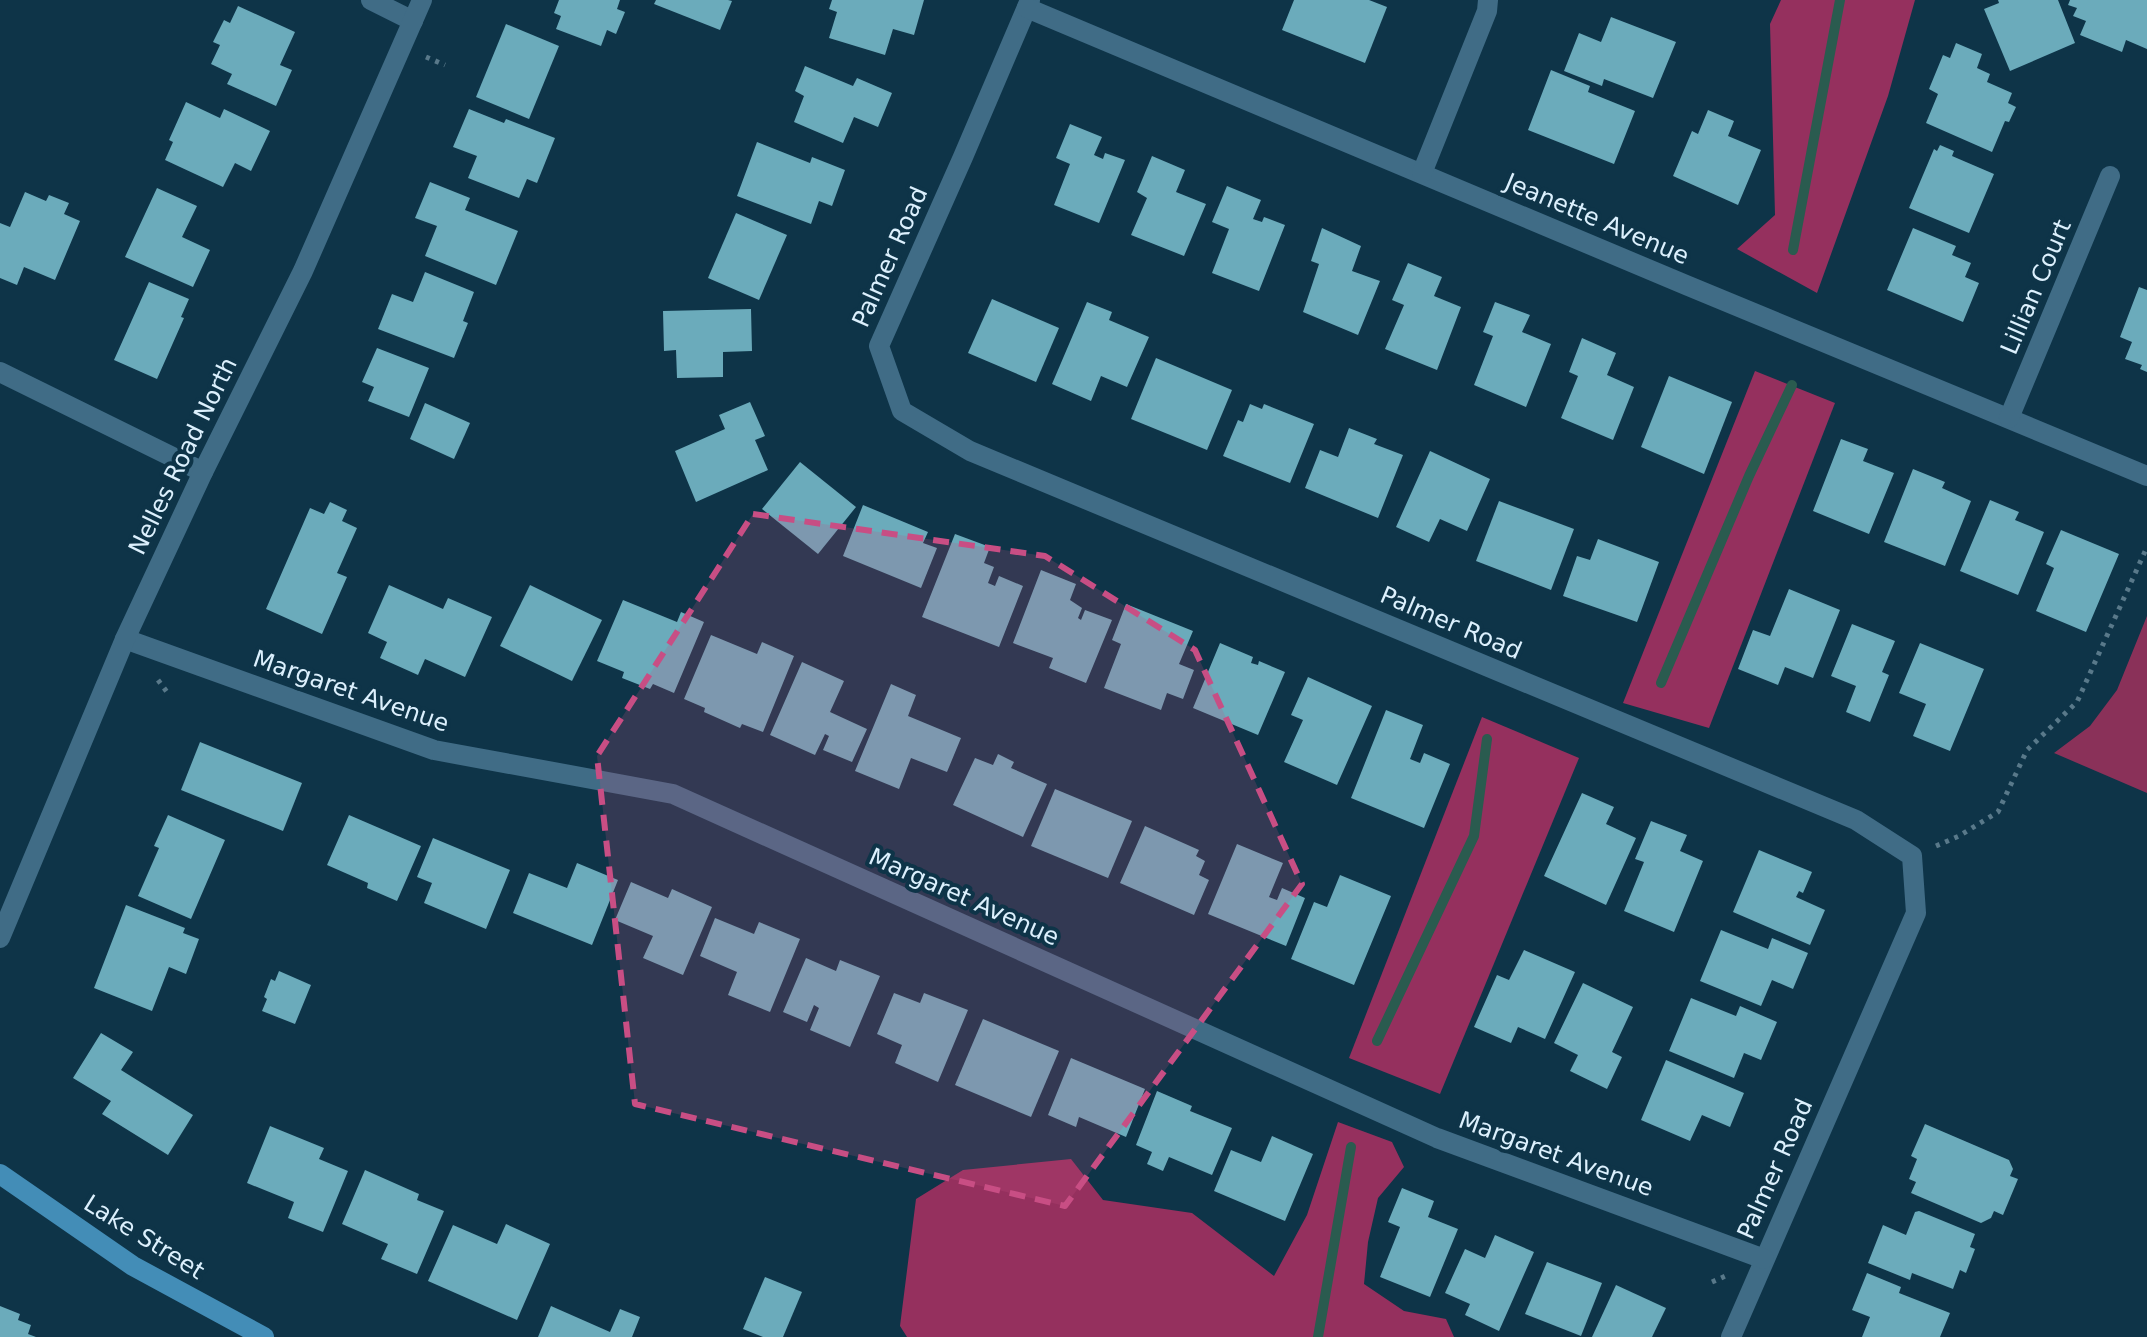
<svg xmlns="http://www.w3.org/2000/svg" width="2147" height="1337" font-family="'DejaVu Sans',sans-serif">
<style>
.green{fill:#8a3159}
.forest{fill:#95305e}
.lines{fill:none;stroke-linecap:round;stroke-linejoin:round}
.stream{stroke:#2a5b4f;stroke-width:10}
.building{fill:#6babbb}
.path{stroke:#59798a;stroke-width:5;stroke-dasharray:4 6;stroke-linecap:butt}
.street{stroke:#406c86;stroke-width:20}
.secondary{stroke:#438db7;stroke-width:20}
.marked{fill:#c84e84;fill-opacity:0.2;stroke:#c84e84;stroke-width:6;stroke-dasharray:16 10;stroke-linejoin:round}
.labels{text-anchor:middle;stroke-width:8;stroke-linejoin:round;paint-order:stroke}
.street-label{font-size:24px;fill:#dcf0fd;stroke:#0e3448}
</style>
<rect width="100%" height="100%" fill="#0e3448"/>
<path class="green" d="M2147,616V793L2054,753L2090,726L2117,690Z"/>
<g class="forest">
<path d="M1781,0H1915L1888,96L1817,293L1737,249L1775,215L1770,24Z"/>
<path d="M1755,371L1835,403L1709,728L1623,703Z"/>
<path d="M1482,717L1579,758L1440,1094L1349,1058Z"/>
<path d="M1338,1122L1392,1142L1404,1167L1378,1198L1368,1242L1364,1284L1404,1311L1446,1319L1454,1337H907L900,1326L916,1199L963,1170L1071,1159L1103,1200L1192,1213L1274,1276L1307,1215Z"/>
</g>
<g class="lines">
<g class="stream">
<path d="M1793,250L1840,0"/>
<path d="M1661,683L1749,476L1792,385"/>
<path d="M1377,1041L1474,836L1487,739"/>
<path d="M1318,1337L1351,1147"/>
</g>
</g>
<g class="building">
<path d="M559,0H620L617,9L625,12L616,34L607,30L601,46L556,29L561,16L554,13Z"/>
<path d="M656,0H728L732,1L720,30L654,4Z"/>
<path d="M832,0H924L914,35L893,29L885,55L829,38L837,12L829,9Z"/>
<path d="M1294,0H1369L1387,7L1365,63L1282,30Z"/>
<path d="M1998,0H2058L2075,43L2010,71L1984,9L1999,3Z"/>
<path d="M2070,0H2147V49L2126,40L2122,52L2080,35L2086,21L2073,16L2077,8L2068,5Z"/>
<path d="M238,6L295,32L280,65L292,70L276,106L227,84L232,74L211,64L220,45L213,42L224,20L230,23Z"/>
<path d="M1611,17L1676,42L1653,98L1604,79L1602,86L1564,71L1579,33L1601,42Z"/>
<path d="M506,24L559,46L529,119L476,97Z"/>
<path d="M1956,43L1982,54L1977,68L1990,74L1987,82L2012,93L2008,103L2016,107L2009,122L2005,121L1992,152L1926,123L1938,94L1929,89L1943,55L1950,58Z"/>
<path d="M805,66L853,86L857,78L892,93L878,127L854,117L843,143L794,122L804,96L795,91Z"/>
<path d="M1551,70L1590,86L1588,92L1635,111L1614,164L1528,130Z"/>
<path d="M186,102L220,118L224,109L270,131L251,171L235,163L223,187L165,160L173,142L169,140Z"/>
<path d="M469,109L504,123L506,119L555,138L537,183L527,179L519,198L468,178L477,156L453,147Z"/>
<path d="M1708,110L1734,121L1728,136L1761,150L1738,205L1673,176L1692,131L1698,134Z"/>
<path d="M1070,124L1102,137L1094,155L1103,159L1105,153L1125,160L1099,223L1054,205L1070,164L1056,158Z"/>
<path d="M757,142L810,163L812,157L845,170L832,206L819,201L811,224L737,196Z"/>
<path d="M1940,145L1954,151L1952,156L1994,174L1969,233L1909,208L1934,149L1937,151Z"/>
<path d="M1152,156L1185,170L1176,192L1206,204L1184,256L1131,235L1147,198L1137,192Z"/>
<path d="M430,182L470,198L465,210L518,231L496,285L425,256L437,226L415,218Z"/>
<path d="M1227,186L1261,200L1253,219L1262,222L1264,217L1285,225L1259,291L1212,273L1229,229L1212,222Z"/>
<path d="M157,188L197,206L182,237L210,250L193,287L125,257Z"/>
<path d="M25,192L46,201L49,195L69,203L64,214L80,221L55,280L24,267L17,285L0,278V223L10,227Z"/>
<path d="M736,213L787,235L759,300L708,278Z"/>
<path d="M1322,228L1361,246L1352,271L1380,281L1358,335L1303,312L1319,264L1311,261Z"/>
<path d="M1913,228L1956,246L1952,255L1971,263L1965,277L1979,283L1963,322L1887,290Z"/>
<path d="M1408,263L1442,277L1434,296L1461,307L1437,370L1385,349L1404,305L1392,300Z"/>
<path d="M425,272L474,292L463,321L468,323L454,358L378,329L392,294L413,302Z"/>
<path d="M149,282L189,299L181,317L184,318L157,379L114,360Z"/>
<path d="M2139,287L2147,290V372L2140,369L2142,365L2125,359L2132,342L2120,337Z"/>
<path d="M992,299L1059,328L1036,382L968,353Z"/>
<path d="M1087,302L1112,312L1109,320L1149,337L1127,387L1101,376L1091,401L1052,384Z"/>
<path d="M1495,302L1530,315L1522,332L1551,344L1526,407L1474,385L1493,336L1483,332Z"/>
<path d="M751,309L752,351L723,352V377L677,378L676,350L664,351L663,311Z"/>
<path d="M1582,338L1616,353L1607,375L1634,387L1613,440L1561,418L1578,376L1569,372Z"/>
<path d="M377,348L429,368L409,417L368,401L374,387L362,382Z"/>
<path d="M1156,358L1232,390L1207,450L1131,419Z"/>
<path d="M1669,376L1732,402L1704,474L1641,447Z"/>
<path d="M750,402L765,436L755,440L768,470L696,502L675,451L725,429L719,415Z"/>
<path d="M425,403L470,423L454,459L410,439Z"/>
<path d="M1250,404L1262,409L1264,404L1314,424L1290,483L1223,456L1238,420L1243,422Z"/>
<path d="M1349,428L1377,439L1374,444L1403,455L1378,518L1305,488L1320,450L1338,457Z"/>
<path d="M1841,439L1868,449L1863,461L1894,473L1869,534L1813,511Z"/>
<path d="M1430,451L1490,479L1467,531L1440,519L1429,542L1396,527Z"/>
<path d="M800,462L856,507L818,554L762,509Z"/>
<path d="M1913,469L1945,482L1942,488L1971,501L1945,566L1884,542Z"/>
<path d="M1990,500L2019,512L2015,520L2044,532L2018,595L1960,571Z"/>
<path d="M1499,501L1574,529L1551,590L1476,561Z"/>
<path d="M330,502L347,510L342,521L357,528L337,573L347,577L322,634L266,609L310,508L324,514Z"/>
<path d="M863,505L928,532L923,543L937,548L921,588L843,556Z"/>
<path d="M2061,530L2119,554L2086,632L2036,611L2054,568L2046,564Z"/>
<path d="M955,534L990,547L984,563L994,567L988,583L995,586L999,576L1023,586L999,647L922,617Z"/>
<path d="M1598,539L1659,562L1637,622L1563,596L1577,556L1590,560Z"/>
<path d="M1041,570L1076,584L1070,600L1082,608L1078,618L1081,620L1085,610L1112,620L1086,683L1049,668L1053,658L1013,643Z"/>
<path d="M389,585L443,609L448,598L492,617L465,677L425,659L418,675L380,658L387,642L368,633Z"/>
<path d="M530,585L602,620L572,681L500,646Z"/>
<path d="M1789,589L1840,610L1813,678L1785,667L1778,685L1738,669L1753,630L1770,636Z"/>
<path d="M623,600L677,622L681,612L704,622L674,693L653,684L650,689L622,678L624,672L597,661Z"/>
<path d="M1126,604L1193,631L1179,664L1194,670L1183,699L1167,693L1161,710L1104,688L1121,644L1112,640Z"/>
<path d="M1852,624L1895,641L1882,672L1889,675L1870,722L1846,712L1856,686L1831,676Z"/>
<path d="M711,635L757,654L762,642L794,656L763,732L742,724L740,728L704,712L705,708L684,699Z"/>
<path d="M1220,643L1253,657L1251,663L1258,665L1259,661L1285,672L1258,735L1193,708Z"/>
<path d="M1920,643L1984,669L1950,751L1913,736L1926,704L1899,693Z"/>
<path d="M802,662L844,681L830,712L867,729L852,762L823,750L829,736L825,734L815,755L770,735Z"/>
<path d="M1308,677L1372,706L1337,785L1284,762L1303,720L1291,715Z"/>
<path d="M891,684L916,695L908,716L961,738L947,772L911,758L899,789L855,771Z"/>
<path d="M1386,710L1423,725L1410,759L1420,763L1424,753L1450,764L1424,828L1351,798Z"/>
<path d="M200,742L302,783L283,831L181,790Z"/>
<path d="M998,754L1014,762L1011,768L1047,784L1023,837L953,805L975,758L993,765Z"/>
<path d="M1055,789L1132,821L1108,878L1031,846Z"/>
<path d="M1582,793L1614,807L1606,824L1636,838L1606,905L1544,876Z"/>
<path d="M168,815L225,840L191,919L138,896L159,848L154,846Z"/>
<path d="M349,815L421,846L397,901L367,888L368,883L327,865Z"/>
<path d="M1651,821L1687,835L1680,851L1703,861L1674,932L1624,911L1644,862L1635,859Z"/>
<path d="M1145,826L1199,850L1196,856L1205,861L1199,875L1209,880L1194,915L1120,883Z"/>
<path d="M433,838L510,870L486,929L424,903L432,883L417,877Z"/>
<path d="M1237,844L1283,863L1269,897L1277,900L1282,888L1305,898L1286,946L1208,914Z"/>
<path d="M1759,850L1812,872L1803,893L1799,891L1796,897L1825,910L1810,945L1733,912Z"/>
<path d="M577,863L618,880L592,945L513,913L529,873L567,888Z"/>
<path d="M1340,875L1391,896L1354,985L1291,959L1314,902L1327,907Z"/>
<path d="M631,882L668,898L672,889L712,907L683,975L643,958L653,936L615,920Z"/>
<path d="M126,905L185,928L183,933L199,939L186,974L169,967L152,1011L94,988Z"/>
<path d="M715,918L754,934L759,922L800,939L770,1012L728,995L737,972L700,956Z"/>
<path d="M1721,930L1768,949L1772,938L1808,953L1793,989L1772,980L1761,1006L1700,981Z"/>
<path d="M1524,950L1575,972L1545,1039L1518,1027L1511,1043L1474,1027L1497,975L1509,980Z"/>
<path d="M806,958L836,971L840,960L880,976L850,1047L810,1030L819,1008L814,1005L807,1022L783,1012Z"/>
<path d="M279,971L311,985L295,1024L262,1011L267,999L264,997L271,979L275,981Z"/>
<path d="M1583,983L1633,1007L1612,1052L1622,1057L1607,1089L1570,1071L1578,1055L1554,1043Z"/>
<path d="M894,993L920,1003L924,993L968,1010L938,1082L895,1063L902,1045L877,1034Z"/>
<path d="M1691,998L1736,1016L1740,1006L1777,1022L1761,1060L1744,1053L1734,1078L1669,1051Z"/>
<path d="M983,1019L1059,1051L1031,1117L955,1085Z"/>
<path d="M101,1033L133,1052L121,1070L193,1115L168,1155L102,1114L111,1101L73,1078Z"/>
<path d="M1071,1058L1145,1089L1126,1137L1079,1117L1076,1127L1048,1115Z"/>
<path d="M1666,1060L1744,1093L1730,1127L1702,1115L1690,1141L1641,1120Z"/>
<path d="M1157,1091L1192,1106L1190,1111L1232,1128L1212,1175L1169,1157L1163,1171L1147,1164L1152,1152L1136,1145Z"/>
<path d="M1925,1124L2009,1160L2013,1169L2010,1176L2018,1179L2003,1215L1994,1211L1991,1218L1981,1223L1911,1193L1916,1182L1909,1179L1917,1159L1911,1156Z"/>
<path d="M270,1126L324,1148L319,1159L348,1171L323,1232L288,1218L294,1202L247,1183Z"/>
<path d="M1272,1136L1313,1154L1285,1221L1214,1191L1231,1150L1261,1162Z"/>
<path d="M365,1170L419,1194L417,1200L444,1211L417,1274L381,1259L388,1244L342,1224Z"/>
<path d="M1402,1188L1434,1201L1428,1217L1458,1229L1430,1297L1380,1277L1400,1227L1388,1222Z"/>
<path d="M1919,1211L1975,1234L1970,1247L1975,1249L1966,1273L1960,1270L1953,1289L1912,1273L1910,1280L1868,1263L1883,1225L1906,1235L1915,1212Z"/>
<path d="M506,1224L550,1244L517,1320L428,1281L453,1225L497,1244Z"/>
<path d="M1495,1235L1534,1252L1499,1331L1465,1315L1470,1304L1445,1293L1465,1249L1485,1258Z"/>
<path d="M1547,1262L1602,1283L1581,1336L1525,1314Z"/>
<path d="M1867,1273L1901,1287L1899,1293L1950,1313L1940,1337H1862L1870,1317L1852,1310Z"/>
<path d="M765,1277L802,1292L783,1337H763L743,1329Z"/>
<path d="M1616,1285L1666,1308L1652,1337H1592Z"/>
<path d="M0,1306L20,1314L18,1320L31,1325L28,1334L36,1337H0Z"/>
<path d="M551,1306L610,1332L620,1309L640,1317L632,1337H538Z"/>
</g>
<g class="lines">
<g class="path">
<path d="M426,57L445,65"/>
<path d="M158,680L167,692"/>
<path d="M1936,846L1959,836L1998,812L2027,750L2077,702L2147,547"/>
<path d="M1712,1282L1730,1274"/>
</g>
<g class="street">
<path d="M371,0L413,21"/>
<path d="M1030,0L963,157L879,346L902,411L970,451L1856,820L1912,856L1916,913L1731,1337"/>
<path d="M1027,8L1686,285L2147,476"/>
<path d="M1422,173L1487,11L1488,0"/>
<path d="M0,372L203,472"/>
<path d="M2009,418L2110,176"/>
<path d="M125,639L434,750L673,794L1437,1138L1764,1259"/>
<path d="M0,938L125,639L203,472L303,271L422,0"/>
</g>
<path class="secondary" d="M0,1174L133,1266L264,1337"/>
</g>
<path class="marked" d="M753,514L1045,556L1195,650L1302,884L1065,1206L635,1104L597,756Z"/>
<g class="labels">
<g class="street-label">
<text transform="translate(1597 219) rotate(23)" y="8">Jeanette Avenue</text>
<text transform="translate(890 257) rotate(-66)" y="8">Palmer Road</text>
<text transform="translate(2036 287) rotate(-67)" y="8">Lillian Court</text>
<text transform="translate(183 456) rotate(-64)" y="8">Nelles Road North</text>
<text transform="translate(1451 623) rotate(23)" y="8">Palmer Road</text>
<text transform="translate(351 691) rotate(19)" y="8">Margaret Avenue</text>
<text transform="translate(964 897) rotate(24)" y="8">Margaret Avenue</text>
<text transform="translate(1556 1154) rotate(20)" y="8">Margaret Avenue</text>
<text transform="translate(1775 1169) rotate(-66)" y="8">Palmer Road</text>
<text transform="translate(144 1237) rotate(32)" y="8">Lake Street</text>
</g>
</g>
</svg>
